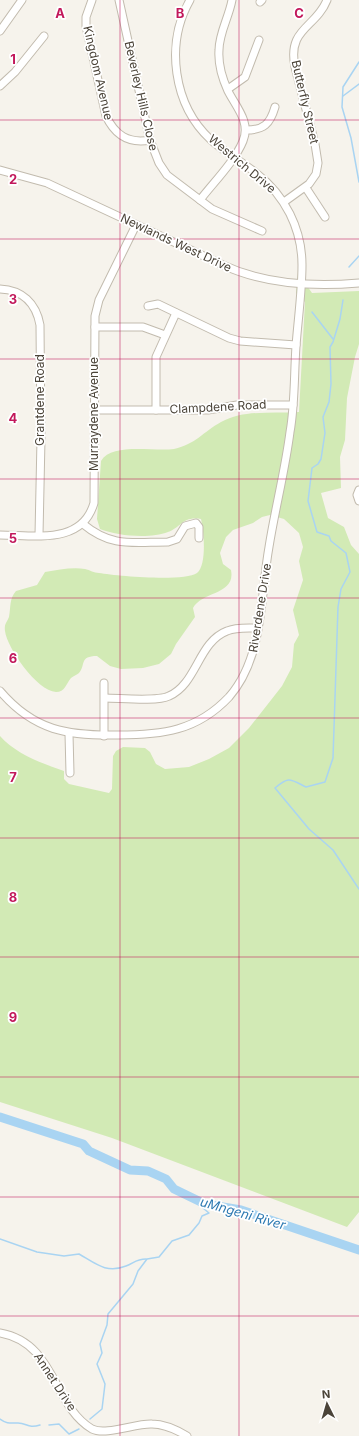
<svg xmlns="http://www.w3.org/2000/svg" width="359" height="1436" font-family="Inter,sans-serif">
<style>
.green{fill:#d2eab5}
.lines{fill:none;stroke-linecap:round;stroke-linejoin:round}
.stream{stroke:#a9d4f2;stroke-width:1.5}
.river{stroke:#a9d4f2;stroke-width:9}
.minor-casing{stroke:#c2bbae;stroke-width:9}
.minor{stroke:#fff;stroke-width:7}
.grid{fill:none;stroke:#c2185b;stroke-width:1;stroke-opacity:0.55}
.labels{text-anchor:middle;stroke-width:3.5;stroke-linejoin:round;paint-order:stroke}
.street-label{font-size:12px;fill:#4b4439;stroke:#fff}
.water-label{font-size:13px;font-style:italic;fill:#2e7ab2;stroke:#fff}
.grid-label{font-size:13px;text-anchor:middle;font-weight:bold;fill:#c2185b;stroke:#fff;stroke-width:3.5;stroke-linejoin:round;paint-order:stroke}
</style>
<rect width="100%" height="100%" fill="#f6f3ec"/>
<path class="green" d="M298,273L312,293L359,291V344L355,357L347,398L345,440L340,457L341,488L321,493L328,518L344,527L351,545L359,554V1212L347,1227L112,1138L0,1102V736C16,754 41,763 64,771V779L69,784L109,793L112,789L113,756L116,751L123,747L145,748L150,752L156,764L165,769L189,767L209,759L229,748L249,728L282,686L292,667L294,644L299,635L293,610L303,580L299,561L303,547L299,533L284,519L270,515L262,517L253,523L233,530L226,537L220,553L223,564L231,570C236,595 202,591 193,608L195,617L176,644L171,654L159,664L143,668L121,669L110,666L97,656C79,656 86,665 79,673C77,675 73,676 71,678C66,684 65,692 56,692C37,691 7,648 5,631C4,624 7,622 9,617C11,607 9,599 16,591L37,585L45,572C58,570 72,567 85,569C90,570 94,573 99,573C117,576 184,582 197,573C207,565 204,531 201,519C182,516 182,527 168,532C150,539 117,536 100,529L97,519L101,461C112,442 154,452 174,449C196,444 203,432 221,422C245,409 273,414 299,412L305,302L296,293Z"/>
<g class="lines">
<g class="stream">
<path d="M359,62L343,87L342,107L351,138L359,182"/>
<path d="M343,96L359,84"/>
<path d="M349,267L359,256"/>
<path d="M343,300L340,319L333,342L330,347L331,384L329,402L323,417L325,433L321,459L318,464L312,468L308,501L317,532L329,536L331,541L346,553L350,572L341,589L338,607L333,758L325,782L306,787C290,779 289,776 275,788L309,829L333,850L359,889"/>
<path d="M312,312L333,339"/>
<path d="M0,1239L37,1252L64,1256L79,1254C95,1263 106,1274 126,1266C134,1263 136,1259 146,1259"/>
<path d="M356,1249H359"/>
<path d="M0,1419C7,1424 10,1423 18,1423C27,1423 28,1429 40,1425"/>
<path d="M90,1419L102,1409L105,1384L97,1364L102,1353L100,1344L107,1325L108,1314L133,1284L138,1271L147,1259L159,1257L172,1241L189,1235L199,1223L202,1216L209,1213L192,1199"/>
<path d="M49,1425L59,1424L69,1434L79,1429"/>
</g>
<path class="river" d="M0,1117L83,1144L89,1151L130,1170L148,1171L166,1179L174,1189L205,1204L241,1210L359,1250"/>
<g class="minor-casing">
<g id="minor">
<path d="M92,0L86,17V26L106,116C115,135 128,144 150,140"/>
<path d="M119,0L150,140L159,163L167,175L212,209L262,231"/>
<path d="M260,2L262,0"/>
<path d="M0,31L22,0"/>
<path d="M0,86L15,72L44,36"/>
<path d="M228,89L245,77L259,40"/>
<path d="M246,130C264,130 270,124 275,107"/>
<path d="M0,170L47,183L223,265C266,285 313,287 359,283"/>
<path d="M306,188L325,217"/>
<path d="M200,200C213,183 235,161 243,141C251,122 236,107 228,91C222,78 218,64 219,50C219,33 229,17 232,0"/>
<path d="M284,202L309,184L316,174L318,163L315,144L295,67C287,28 316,28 327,0"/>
<path d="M0,289C22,290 36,303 40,325L41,439L39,535"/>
<path d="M148,306L158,304L229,338L240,341L296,345"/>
<path d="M95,327H143L165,335"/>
<path d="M95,410H208L237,405H293"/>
<path d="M156,410V357L176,313"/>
<path d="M359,490L357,495L359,501"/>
<path d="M83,524C112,548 133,542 168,542L177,539L185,526L196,523L199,527V538"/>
<path d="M0,535C35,535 82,545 94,503L95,316L99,300L136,225"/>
<path d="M0,691C34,731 68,736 118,735C162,735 197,731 229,697C264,657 260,597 269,547C275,509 285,471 290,432C295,404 294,375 296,346C298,319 302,292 302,265C302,229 285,195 256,173C242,162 225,152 211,140C173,105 165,44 190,0"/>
<path d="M105,698C120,698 157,702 169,696C197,684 198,642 227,631C236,627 247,628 257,628"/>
<path d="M69,734L70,773"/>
<path d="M104,736V683"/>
<path d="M0,1333C56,1343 52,1405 92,1429C106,1436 136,1423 152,1424C165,1424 177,1430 187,1436"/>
</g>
</g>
<use href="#minor" class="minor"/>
</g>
<path class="grid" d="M120,0V1436M239,0V1436M0,120H359M0,239H359M0,359H359M0,479H359M0,598H359M0,718H359M0,838H359M0,957H359M0,1077H359M0,1197H359M0,1316H359"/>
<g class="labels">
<g class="street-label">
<text transform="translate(98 73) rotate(77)" y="4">Kingdom Avenue</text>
<text transform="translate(141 96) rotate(77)" y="4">Beverley Hills Close</text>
<text transform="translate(305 102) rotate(77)" y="4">Butterfly Street</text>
<text transform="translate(242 164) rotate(40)" y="4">Westrich Drive</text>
<text transform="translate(176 243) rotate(25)" y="4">Newlands West Drive</text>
<text transform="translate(40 400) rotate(-90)" y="4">Grantdene Road</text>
<text transform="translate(218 407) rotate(-3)" y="4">Clampdene Road</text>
<text transform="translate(94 414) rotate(-90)" y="4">Murraydene Avenue</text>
<text transform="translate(260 608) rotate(-81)" y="4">Riverdene Drive</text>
<text transform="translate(55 1382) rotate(57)" y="4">Annet Drive</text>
</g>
<g class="water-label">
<text transform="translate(243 1213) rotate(16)" y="5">uMngeni River</text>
</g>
</g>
<g class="grid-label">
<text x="60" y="18">A</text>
<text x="180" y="18">B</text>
<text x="299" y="18">C</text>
<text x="13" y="64">1</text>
<text x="13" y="184">2</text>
<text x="13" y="304">3</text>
<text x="13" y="423">4</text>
<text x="13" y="543">5</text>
<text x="13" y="663">6</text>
<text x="13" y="782">7</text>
<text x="13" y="902">8</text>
<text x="13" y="1022">9</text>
</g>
<g transform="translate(327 1404) rotate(355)" stroke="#ffffff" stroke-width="3" paint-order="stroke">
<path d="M0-3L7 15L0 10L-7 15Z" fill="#4b4439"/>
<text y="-6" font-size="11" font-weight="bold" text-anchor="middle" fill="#4b4439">N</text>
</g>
</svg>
